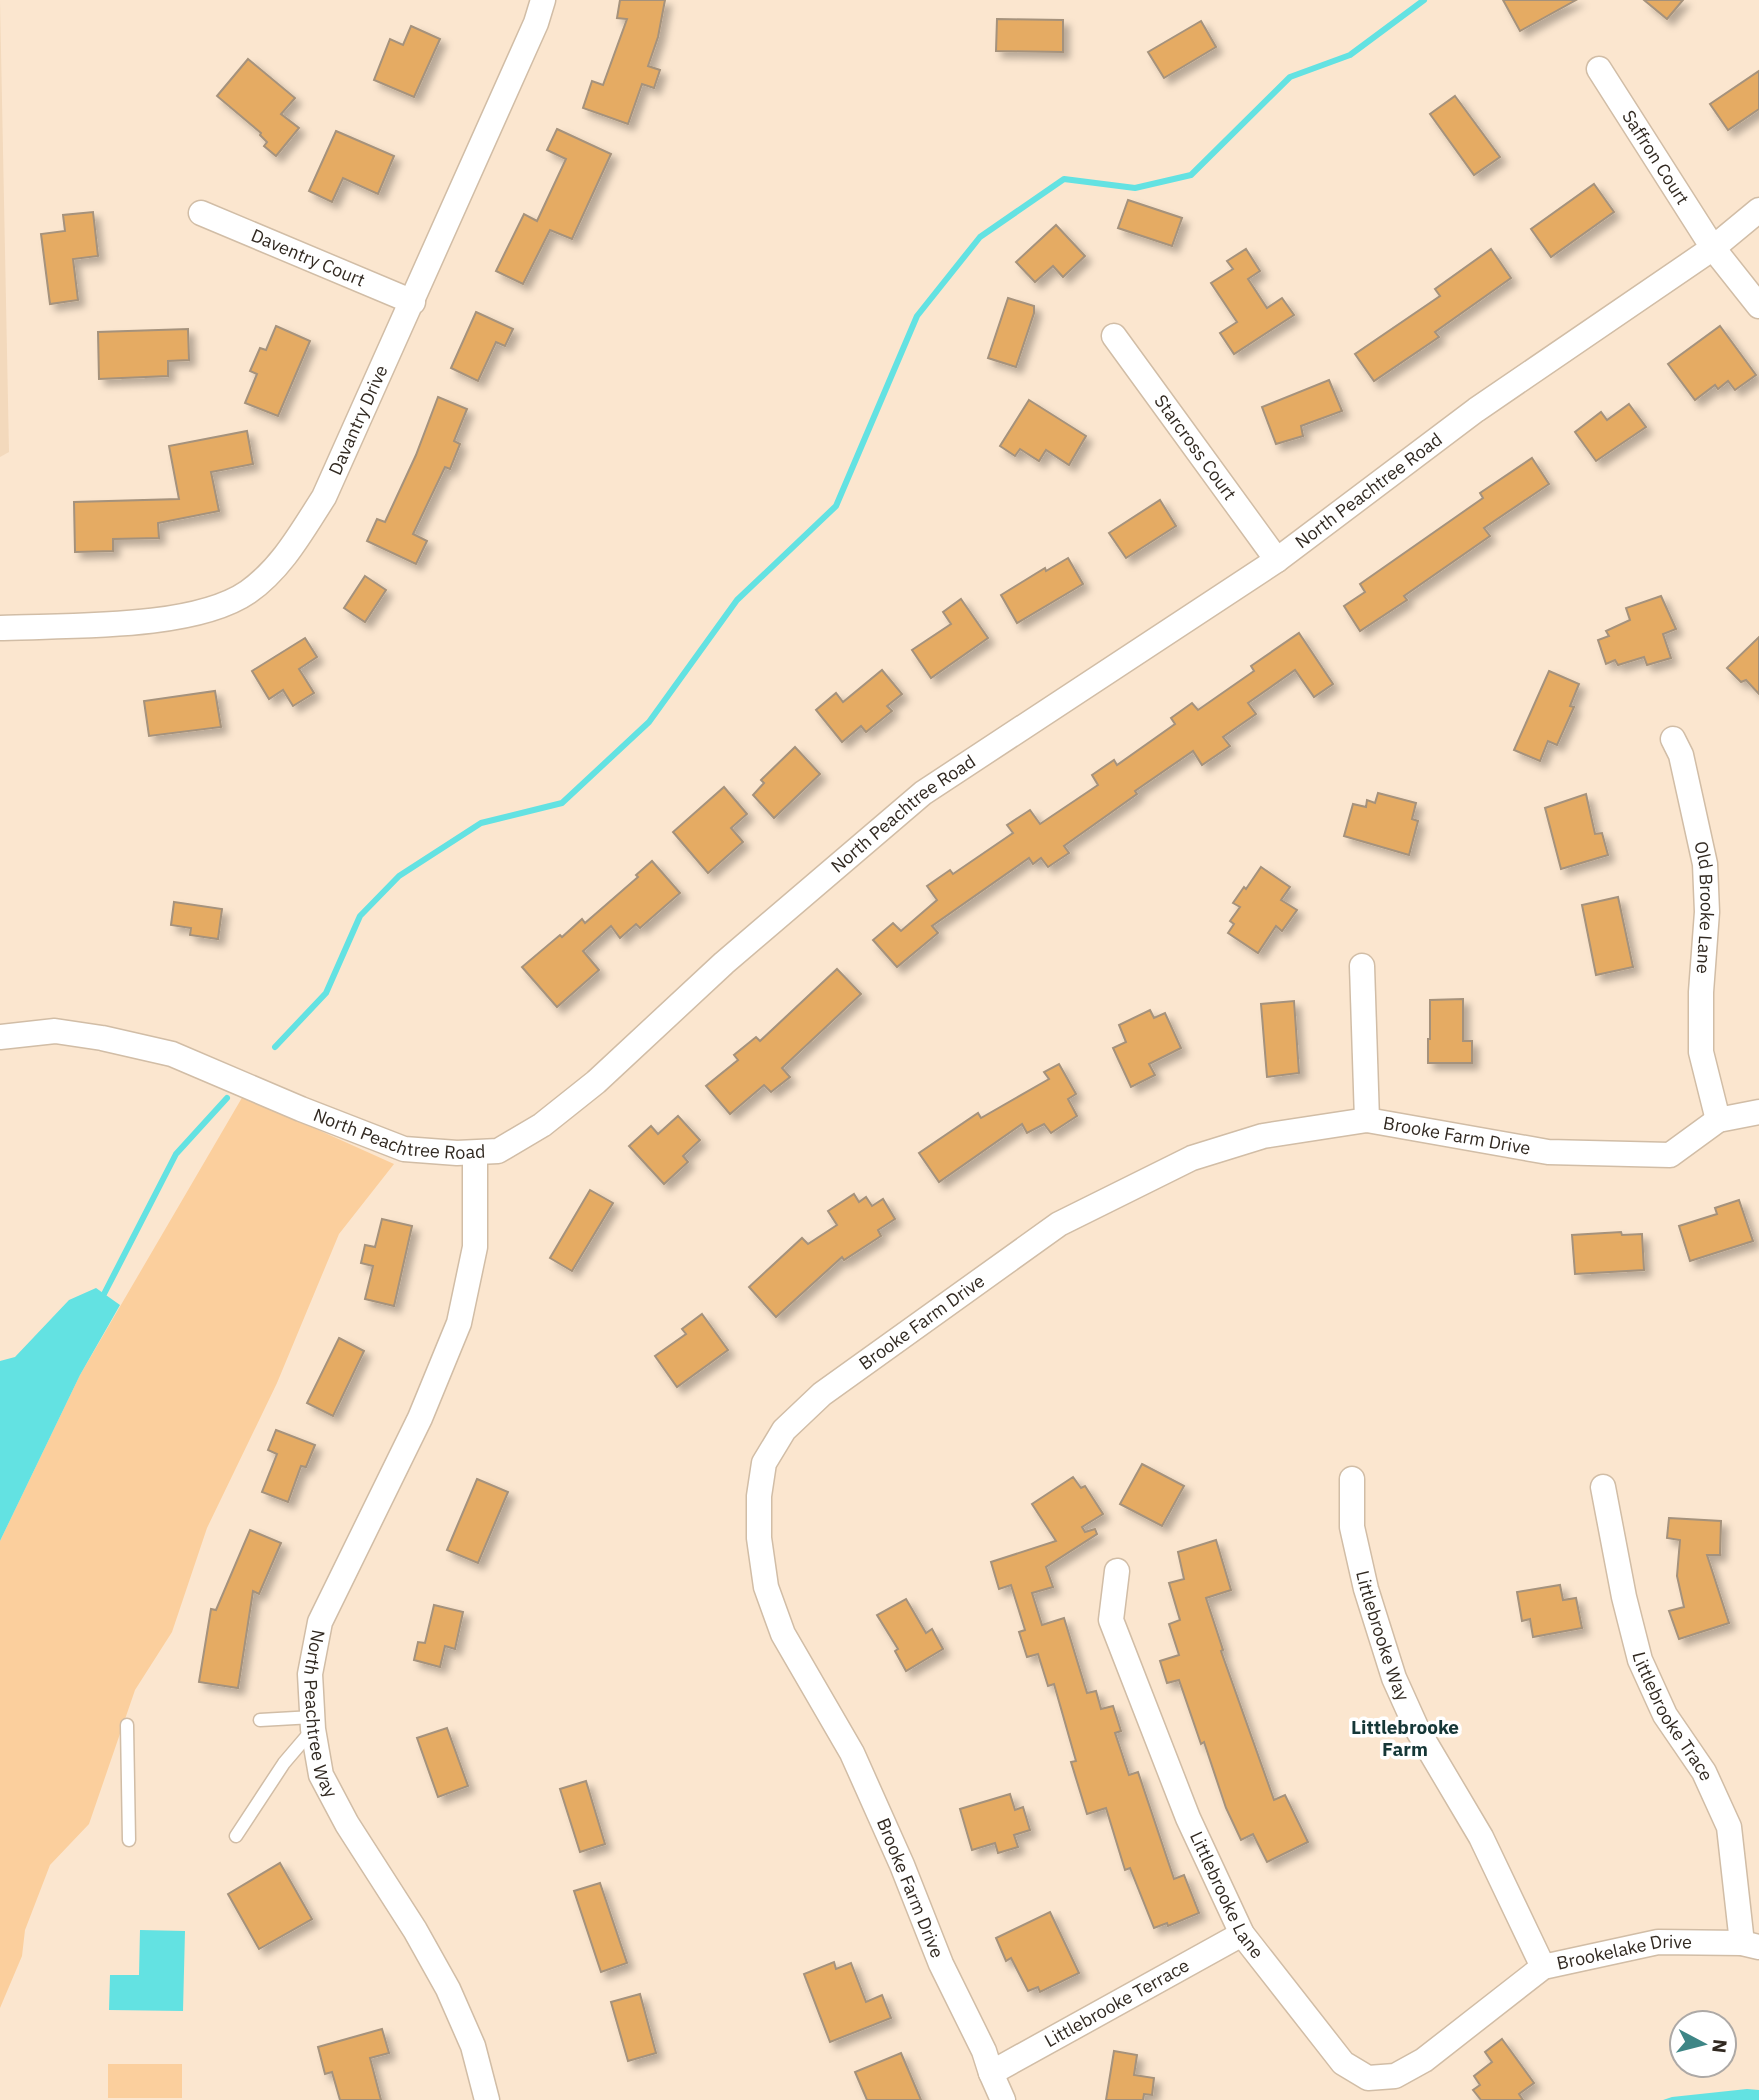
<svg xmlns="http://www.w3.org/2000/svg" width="1759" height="2100" font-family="'IBM Plex Sans',sans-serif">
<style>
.built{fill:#f3d9bc}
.green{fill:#fbcf9d}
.water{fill:#63e2e2}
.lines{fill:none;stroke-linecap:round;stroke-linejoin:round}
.stream{stroke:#63e2e2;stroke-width:6}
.building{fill:#e5ab64;stroke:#a5927c;stroke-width:2;filter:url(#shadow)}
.service-casing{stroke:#d1bda6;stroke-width:15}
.minor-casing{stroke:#d1bda6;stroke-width:27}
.service{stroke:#fff;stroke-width:12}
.minor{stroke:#fff;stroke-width:24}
.labels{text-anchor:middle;stroke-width:7;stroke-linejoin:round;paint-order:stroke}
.street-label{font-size:18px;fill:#312921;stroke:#fff}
.neighbourhood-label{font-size:19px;font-weight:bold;fill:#153737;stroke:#fff}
</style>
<defs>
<filter id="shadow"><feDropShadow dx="6" dy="6" stdDeviation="3.5" flood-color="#0004"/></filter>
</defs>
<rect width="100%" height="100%" fill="#fbe6cf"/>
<path class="built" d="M0,0L9,452L0,457Z"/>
<g class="green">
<path d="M243,1096L394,1164L339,1234L277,1383L207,1528L172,1632L135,1690L89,1824L50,1865L25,1930L22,1956L0,2008V1541L80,1375Z"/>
<rect x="108" y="2064" width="74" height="34"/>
</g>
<g class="water">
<path d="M96,1288L120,1305L80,1375L0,1541V1361L15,1357L69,1300Z"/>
<path d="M140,1930L185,1931L183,2011L109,2010L110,1975H139Z"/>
<path d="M1747,2089L1759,2090V2100H1663L1672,2097Z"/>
</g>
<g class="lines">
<g class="stream">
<path d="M275,1047L326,993L360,916L399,876L481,823L562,803L649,722L737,600L836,506L917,316L980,237L1064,179L1135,188L1191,175L1290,77L1350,55L1424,0"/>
<path d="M104,1294L176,1154L227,1098"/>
</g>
</g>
<g class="building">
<path d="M620,0H665L658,37L648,66L660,70L654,88L642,84L628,124L583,108L592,81L603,85L627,19L617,18Z"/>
<path d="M1503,0H1576L1520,31Z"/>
<path d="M1644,0H1683L1667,19Z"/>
<path d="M997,19L1063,20V52L996,51Z"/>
<path d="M1201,21L1216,47L1164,78L1148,52Z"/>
<path d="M411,26L440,39L414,97L374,80L390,39L403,45Z"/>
<path d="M248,59L295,98L281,114L299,128L276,156L264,146L267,142L260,135L261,133L217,96Z"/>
<path d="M1759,71V109L1728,130L1710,104Z"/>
<path d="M1455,96L1500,157L1474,175L1430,114Z"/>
<path d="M557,129L611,154L572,239L550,230L523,284L496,271L524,214L537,221L566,159L547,150Z"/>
<path d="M336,131L394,156L378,194L343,178L332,202L309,191Z"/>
<path d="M1594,184L1614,212L1551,257L1531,229Z"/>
<path d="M1128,200L1182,218L1172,246L1118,228Z"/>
<path d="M93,212L98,256L73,259L78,300L50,304L41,234L65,231L63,215Z"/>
<path d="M1056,225L1085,256L1063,277L1053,266L1035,282L1016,262Z"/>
<path d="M1246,249L1260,271L1248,279L1267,308L1282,298L1294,315L1234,354L1220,333L1237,322L1211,283L1233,269L1227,261Z"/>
<path d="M1491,249L1511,278L1435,332L1439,337L1374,381L1355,354L1440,296L1435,289Z"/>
<path d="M1008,298L1034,306V313L1016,367L988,358Z"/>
<path d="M476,312L513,329L505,346L496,342L478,381L451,368Z"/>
<path d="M276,326L310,341L278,416L245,403L257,374L250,371L260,348L266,350Z"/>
<path d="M1720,326L1756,375L1735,390L1728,381L1718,389L1715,385L1695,400L1668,364Z"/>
<path d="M188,329L189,360L168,361V376L99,379L98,332Z"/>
<path d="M1329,380L1342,411L1301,426L1303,436L1276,444L1262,407Z"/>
<path d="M438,397L467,409L454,441L460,444L450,469L445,467L413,534L427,541L416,564L367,541L377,519L385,522L416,455Z"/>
<path d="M1029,400L1086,436L1069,465L1046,450L1039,461L1020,449L1015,456L1000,446Z"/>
<path d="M1629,404L1646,427L1596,461L1575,432L1601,412L1607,420Z"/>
<path d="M247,431L253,464L211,472L219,511L158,523L159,538L113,539V551L75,552L74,502L179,499L169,446Z"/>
<path d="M1532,458L1549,484L1484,528L1490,536L1404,596L1407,600L1360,631L1344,606L1365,592L1360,584L1483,498L1480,493Z"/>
<path d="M1160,500L1176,526L1126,558L1109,533Z"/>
<path d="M1068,558L1083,584L1017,623L1001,595L1045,568L1046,571Z"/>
<path d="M365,576L386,590L365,622L344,608Z"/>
<path d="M1661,596L1676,629L1663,634L1671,658L1647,665L1644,657L1618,665L1615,660L1606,664L1598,640L1609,636L1606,631L1630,620L1626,608Z"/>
<path d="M961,599L988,638L931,678L912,650L951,624L943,612Z"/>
<path d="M1299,633L1333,684L1314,697L1295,670L1248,703L1256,714L1223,737L1230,746L1202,765L1193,751L1135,791L1137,794L1064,846L1069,853L1048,867L1041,858L1033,864L1029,858L932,926L938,933L897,967L873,940L893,923L901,931L937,900L927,886L950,870L953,874L1013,833L1007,825L1030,810L1040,824L1098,785L1092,775L1114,760L1117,765L1175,724L1171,718L1192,703L1198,710L1254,671L1251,666Z"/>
<path d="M1759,637V694L1746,680L1741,682L1727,668Z"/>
<path d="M305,638L317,657L299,669L314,693L293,706L283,690L269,699L252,671Z"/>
<path d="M882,670L902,694L887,706L892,711L866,732L861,726L842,742L816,710L836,693L843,702Z"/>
<path d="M1549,671L1579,684L1570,706L1574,707L1557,745L1548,741L1540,761L1514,750Z"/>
<path d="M215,691L221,727L149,736L144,701Z"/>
<path d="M795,747L820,774L774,818L753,795L764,783L761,780Z"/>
<path d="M724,787L747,814L731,828L743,842L708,873L673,832Z"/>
<path d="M1378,793L1416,803L1412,819L1418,821L1409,855L1344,836L1353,804L1366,807L1367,800L1375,803Z"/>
<path d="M1586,794L1595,834L1602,833L1608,855L1561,869L1545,808Z"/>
<path d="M652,861L680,893L640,928L636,924L620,938L611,926L583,951L599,970L557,1007L522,967L560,935L562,937L582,919L585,923L638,877L636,875Z"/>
<path d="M1261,867L1290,887L1281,900L1297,910L1282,931L1276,926L1258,953L1228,933L1234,924L1230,921L1240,907L1233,903L1244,887L1246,889Z"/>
<path d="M1618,897L1633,967L1596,975L1582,905Z"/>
<path d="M174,902L222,909L218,939L190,935L191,928L171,925Z"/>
<path d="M837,969L861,994L782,1068L790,1077L771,1092L764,1085L730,1114L706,1086L738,1060L734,1055L756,1037L760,1041Z"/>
<path d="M1463,999V1041H1472V1063H1428V1039H1430V1000Z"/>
<path d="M1294,1001L1299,1073L1267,1077L1261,1004Z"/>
<path d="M1150,1010L1154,1018L1165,1013L1181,1048L1149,1064L1155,1075L1131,1087L1113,1048L1126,1042L1119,1025Z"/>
<path d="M1059,1064L1076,1094L1068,1099L1077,1116L1051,1133L1044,1124L1027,1133L1022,1124L939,1182L919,1153L978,1113L981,1118L1049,1079L1044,1072Z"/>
<path d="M678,1116L700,1140L683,1156L688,1162L664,1184L629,1146L651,1126L658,1134Z"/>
<path d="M590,1190L613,1203L572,1271L550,1258Z"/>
<path d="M854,1194L859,1202L866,1197L872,1206L883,1199L895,1219L878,1230L881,1236L844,1260L842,1257L776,1317L749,1287L802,1238L808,1244L837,1225L828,1211Z"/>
<path d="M1739,1200L1753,1241L1690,1261L1679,1226L1717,1214L1715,1208Z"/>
<path d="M382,1219L412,1226L394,1306L365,1299L373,1266L361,1263L365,1245L375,1247Z"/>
<path d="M1621,1232L1622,1235L1642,1234L1644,1270L1575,1274L1572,1235Z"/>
<path d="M702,1314L728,1350L677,1387L655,1356L686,1334L682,1329Z"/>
<path d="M339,1338L364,1351L333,1416L307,1403Z"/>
<path d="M276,1430L315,1445L306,1467L301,1466L288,1502L262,1492L277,1454L268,1450Z"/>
<path d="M1142,1464L1184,1486L1162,1526L1120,1504Z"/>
<path d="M1073,1477L1081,1488L1085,1486L1103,1514L1082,1527L1085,1532L1095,1529L1097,1534L1046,1567L1053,1587L1032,1593L1042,1625L1064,1618L1087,1693L1096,1691L1101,1709L1113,1706L1121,1731L1115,1733L1129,1775L1138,1772L1174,1879L1184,1875L1199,1913L1168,1926L1167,1923L1154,1928L1130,1868L1125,1870L1106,1808L1087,1814L1071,1762L1076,1761L1054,1684L1048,1686L1038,1654L1027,1657L1019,1632L1025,1630L1011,1585L999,1589L991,1562L1056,1541L1032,1504Z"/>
<path d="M477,1479L508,1492L478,1563L447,1550Z"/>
<path d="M1669,1518L1721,1521L1720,1555H1707L1729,1623L1679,1639L1669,1611L1684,1607L1677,1576L1680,1540L1667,1538Z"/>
<path d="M250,1530L281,1543L259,1594L253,1591L238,1688L199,1682L211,1609L216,1610Z"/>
<path d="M1216,1540L1231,1590L1206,1598L1223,1650L1221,1651L1274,1800L1285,1795L1308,1842L1267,1862L1253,1834L1241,1840L1226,1808L1204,1742L1201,1744L1179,1680L1167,1683L1160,1661L1179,1655L1169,1624L1180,1620L1169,1583L1184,1579L1178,1552Z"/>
<path d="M1560,1585L1563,1600L1576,1598L1582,1628L1533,1637L1530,1619L1522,1621L1517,1592Z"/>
<path d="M906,1599L926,1633L932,1629L943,1649L906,1671L895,1651L898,1649L877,1615Z"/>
<path d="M434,1605L463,1612L455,1649L445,1646L440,1667L414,1660L418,1642L425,1643Z"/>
<path d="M447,1728L468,1786L438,1797L417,1738Z"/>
<path d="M586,1781L605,1844L580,1852L560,1789Z"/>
<path d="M1010,1794L1015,1810L1023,1807L1030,1830L1014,1835L1018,1847L998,1853L995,1843L972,1850L960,1809Z"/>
<path d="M280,1863L312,1919L259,1949L228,1894Z"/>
<path d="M600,1883L627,1963L601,1972L574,1891Z"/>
<path d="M1050,1912L1079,1973L1040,1992L1038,1987L1028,1991L1011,1958L1006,1961L996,1938Z"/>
<path d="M834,1962L836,1969L851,1963L866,2002L882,1995L891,2018L830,2042L804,1974Z"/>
<path d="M640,1994L656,2053L628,2061L611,2002Z"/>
<path d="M382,2029L389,2053L370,2058L381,2100H340L332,2072L325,2074L318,2047Z"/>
<path d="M1502,2039L1534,2083L1519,2094L1523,2100H1481L1473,2090L1480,2085L1474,2076L1492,2062L1485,2052Z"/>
<path d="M1114,2051L1137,2055L1134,2075L1154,2078L1152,2095L1144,2094L1143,2100H1106Z"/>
<path d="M901,2053L921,2100H867L855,2072Z"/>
</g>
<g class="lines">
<g class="service-casing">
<g id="service">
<path d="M260,1720L313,1717"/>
<path d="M127,1725L129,1840"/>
<path d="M236,1836L284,1763L313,1729"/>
</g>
</g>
<g class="minor-casing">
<g id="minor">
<path id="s1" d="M1599,69L1713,248L1759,306"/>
<path id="s2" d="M201,213L413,302"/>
<path id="s3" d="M1114,336L1277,560"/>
<path id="s4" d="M0,628C66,625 193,630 248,592C282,568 302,531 324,497L536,23L543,0"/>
<path id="s5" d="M1673,739L1681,755L1705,864L1707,912L1701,992V1052L1718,1120"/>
<path d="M1362,966L1367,1120"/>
<path id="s6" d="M0,1037L55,1031L102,1038L172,1054L301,1109L404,1149L457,1153L498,1151L542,1125L596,1082L724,963L923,793L1277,560L1476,410L1713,248L1759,210"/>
<path id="s7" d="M475,1153V1247L459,1323L420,1418L320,1622L310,1674L313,1729L321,1775L347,1824L415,1930L448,1989L473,2046L487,2100"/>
<path id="s8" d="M1352,1479V1527L1366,1589L1394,1678L1417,1729L1481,1837L1543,1967"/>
<path id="s9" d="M1603,1487L1624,1597L1640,1660L1665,1715L1704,1772L1729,1827L1742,1943"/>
<path id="s10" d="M1117,1571L1111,1620L1188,1818L1242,1934L1343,2063L1368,2078L1395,2076L1424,2060L1543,1967L1658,1942L1742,1943L1759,1947"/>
<path id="s11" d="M991,2073L1242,1934"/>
<path id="s12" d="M1003,2100L991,2073L984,2051L941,1964L902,1865L852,1753L783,1634L766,1587L759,1538V1496L764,1463L784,1430L822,1394L1059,1224L1192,1158L1263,1136L1367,1120L1548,1152L1670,1155L1718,1120L1759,1112"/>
</g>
</g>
<use href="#service" class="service"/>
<use href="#minor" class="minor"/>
</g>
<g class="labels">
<g class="street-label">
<text dy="6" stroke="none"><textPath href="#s1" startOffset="105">Saffron Court</textPath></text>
<text dy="6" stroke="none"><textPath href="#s2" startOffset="116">Daventry Court</textPath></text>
<text dy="6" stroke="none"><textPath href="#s4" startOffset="460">Davantry Drive</textPath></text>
<text dy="6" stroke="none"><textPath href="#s3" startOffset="138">Starcross Court</textPath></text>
<text dy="6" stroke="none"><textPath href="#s6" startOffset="1615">North Peachtree Road</textPath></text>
<text dy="6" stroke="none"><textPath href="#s6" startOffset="1048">North Peachtree Road</textPath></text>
<text dy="6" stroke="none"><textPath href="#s5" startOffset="173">Old Brooke Lane</textPath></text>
<text dy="6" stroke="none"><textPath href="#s6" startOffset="418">North Peachtree Road</textPath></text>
<text dy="6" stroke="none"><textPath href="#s12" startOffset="1493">Brooke Farm Drive</textPath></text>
<text dy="6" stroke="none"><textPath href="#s12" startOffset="905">Brooke Farm Drive</textPath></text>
<text dy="6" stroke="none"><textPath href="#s8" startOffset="161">Littlebrooke Way</textPath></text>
<text dy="6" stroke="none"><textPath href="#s7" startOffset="595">North Peachtree Way</textPath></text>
<text dy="6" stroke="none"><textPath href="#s9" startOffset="242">Littlebrooke Trace</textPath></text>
<text transform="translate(910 1888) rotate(68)" y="6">Brooke Farm Drive</text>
<text dy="6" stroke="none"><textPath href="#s10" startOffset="348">Littlebrooke Lane</textPath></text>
<text dy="6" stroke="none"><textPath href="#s10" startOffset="877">Brookelake Drive</textPath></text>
<text dy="6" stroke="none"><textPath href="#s11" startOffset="144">Littlebrooke Terrace</textPath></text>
</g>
<g class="neighbourhood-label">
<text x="1405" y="1734">Littlebrooke<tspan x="1405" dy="22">Farm</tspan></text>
</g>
</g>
<g transform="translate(1703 2044) rotate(97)"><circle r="33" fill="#ffffff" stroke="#ada9a6" stroke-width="2"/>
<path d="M0-5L12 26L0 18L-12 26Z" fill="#3e8686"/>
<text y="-10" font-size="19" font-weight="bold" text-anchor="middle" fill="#312921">N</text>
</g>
</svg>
